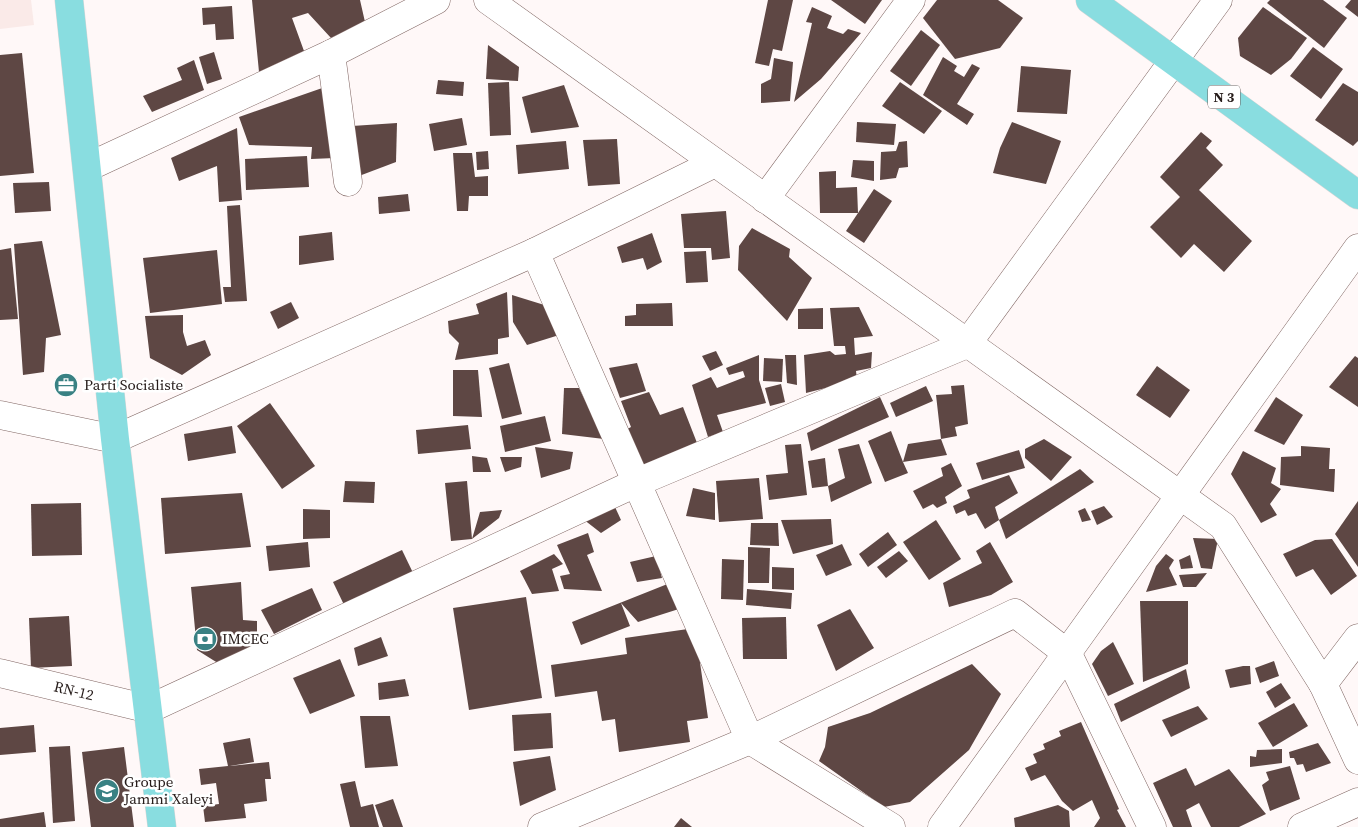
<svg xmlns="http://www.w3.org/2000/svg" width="1358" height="827" font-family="'Source Serif 4',serif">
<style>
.built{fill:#faeae8}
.building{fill:#5e4744}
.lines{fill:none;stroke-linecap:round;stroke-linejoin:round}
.minor-casing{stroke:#816764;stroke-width:29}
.major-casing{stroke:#d8d6d6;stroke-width:29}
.minor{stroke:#fff;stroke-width:28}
.major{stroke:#89dde0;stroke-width:28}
.labels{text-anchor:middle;stroke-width:5;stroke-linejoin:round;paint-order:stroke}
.shield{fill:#fff;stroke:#67605f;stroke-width:1}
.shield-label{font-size:14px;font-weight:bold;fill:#261c1a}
.poi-label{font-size:15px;fill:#261c1a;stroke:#fff;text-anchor:start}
.street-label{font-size:15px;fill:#261c1a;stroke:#fff}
</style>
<rect width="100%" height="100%" fill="#fff8f8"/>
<path class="built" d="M0,0H31L34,25L0,29Z"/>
<g class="building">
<path d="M252,0H360L365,22L331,38L308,13L292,18L304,51L259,72Z"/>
<path d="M768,0H793L782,51L773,49L769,66L755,63Z"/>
<path d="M831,0H882L865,24Z"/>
<path d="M937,0H998L1023,18L1000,48L955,59L923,18Z"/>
<path d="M1270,0H1323L1347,18L1324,48L1267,3Z"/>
<path d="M1351,0H1358V17L1345,7Z"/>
<path d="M232,6L234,39L216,40L215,24L203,25L202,8Z"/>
<path d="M812,7L832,16L827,28L843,34L848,29L861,33L821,79L794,102L812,23L806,22Z"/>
<path d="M1263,7L1307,38L1291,59L1271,75L1240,56L1238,38Z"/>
<path d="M921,30L940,45L911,86L890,71Z"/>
<path d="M488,45L519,67L518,81L486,79Z"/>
<path d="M1313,47L1343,69L1321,99L1290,76Z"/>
<path d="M214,52L222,79L207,84L199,57Z"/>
<path d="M22,53L34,173L0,176V55Z"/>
<path d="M943,57L957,66L954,71L964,77L972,64L980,68L957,104L974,114L967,125L923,95Z"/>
<path d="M774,58L793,62L790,101L761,103V84L771,79Z"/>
<path d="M194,60L204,90L152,112L143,96L182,80L177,68Z"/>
<path d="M1021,66L1071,70L1067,114L1017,112Z"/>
<path d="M438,80L464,82L463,96L436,94Z"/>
<path d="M509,82L511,135L490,136L488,83Z"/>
<path d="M900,82L942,111L924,134L882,106Z"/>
<path d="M1343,83L1358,92V141L1353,146L1315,120Z"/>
<path d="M564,85L579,127L531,133L522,97Z"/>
<path d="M328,86L335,158L311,159L312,147L249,145L239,117Z"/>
<path d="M462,118L467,145L434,151L429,124Z"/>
<path d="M857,122L896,124L894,145L856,142Z"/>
<path d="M1012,122L1061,141L1046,184L993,173L1000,148Z"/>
<path d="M397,123L396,162L359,176L352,126Z"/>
<path d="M237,128L242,200L219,202L217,166L179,181L171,158Z"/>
<path d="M1201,132L1212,141L1206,148L1223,165L1199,190L1252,241L1224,272L1194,244L1181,258L1150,227L1180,197L1160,177Z"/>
<path d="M617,139L620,184L588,186L583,140Z"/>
<path d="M566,141L569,169L518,174L516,145Z"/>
<path d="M907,141L908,167L899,168L896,178L880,180L881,152L896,151L899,142Z"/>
<path d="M488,151L489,169L477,170L476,152Z"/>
<path d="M453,153H472L475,177L488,176V196H469L468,211H457Z"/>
<path d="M307,156L309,187L246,190L245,159Z"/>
<path d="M853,160L874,161V181L851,177Z"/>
<path d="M836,171V188L857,187L858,213H820L819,172Z"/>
<path d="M49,182L51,211L15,213L13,183Z"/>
<path d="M874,189L892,201L864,243L846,231Z"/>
<path d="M408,194L410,211L379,214L378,197Z"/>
<path d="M240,205L247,301L225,302L223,287H231L227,206Z"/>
<path d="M726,211L730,258L712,260L711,248H684L681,214Z"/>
<path d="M752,228L790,249L789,257L812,278L787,321L738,270L739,246Z"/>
<path d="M332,232L334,260L299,265V236Z"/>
<path d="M652,233L662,262L647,270L643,258L622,263L617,247Z"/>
<path d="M42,241L61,335L46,338L44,372L23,375L14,244Z"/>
<path d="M11,248L18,319L0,320V250Z"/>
<path d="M217,250L222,304L150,313L143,258Z"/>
<path d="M706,251L708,282L686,283L684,252Z"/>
<path d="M507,292L509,337L498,339V354L455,360L459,343L449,333L448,321L479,314L476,304Z"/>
<path d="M512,295L554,308L556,336L527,345L513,322Z"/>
<path d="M291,302L299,318L278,329L270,312Z"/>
<path d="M672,303L673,326H625V316L636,315V304Z"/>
<path d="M859,307L873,336L854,338L855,355L872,352L871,368L856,371L857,380L806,393L804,355L830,351L835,355L846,354L845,346H834L830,308Z"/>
<path d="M823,308V329H798V309Z"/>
<path d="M183,315V332L187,346L205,340L211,355L182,375L150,358L145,316Z"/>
<path d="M716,351L723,365L710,371L702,356Z"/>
<path d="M759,355V380L766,403L717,415L723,432L708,437L692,385L711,377L717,388L745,377L743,371L729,375L726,368Z"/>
<path d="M785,355H796L797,385L787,383Z"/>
<path d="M1355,356L1358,358V407L1329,387Z"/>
<path d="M764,358L783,359L782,382L763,381Z"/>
<path d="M509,363L522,414L502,419L489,368Z"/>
<path d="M637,363L646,391L620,398L609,368Z"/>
<path d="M1157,366L1190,390L1170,418L1136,395Z"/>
<path d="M453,370H478L482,417L453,416Z"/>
<path d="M781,384L785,402L770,406L765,388Z"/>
<path d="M964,385L968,424L955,427L957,436L941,439L936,395L952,394L951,386Z"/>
<path d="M926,386L933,401L896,417L890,403Z"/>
<path d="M564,388H579L604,439L562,434Z"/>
<path d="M649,392L660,415L683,407L699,448L637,472L622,432L631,427L621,401Z"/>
<path d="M880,397L889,417L811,451L807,433Z"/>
<path d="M1276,397L1303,415L1284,445L1254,431Z"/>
<path d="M270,403L315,466L282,489L237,426Z"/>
<path d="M545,416L551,441L505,452L500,426Z"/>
<path d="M468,425L471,449L418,454L416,430Z"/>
<path d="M232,426L236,453L188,461L184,434Z"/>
<path d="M891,431L903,462L908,444L941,439L947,455L903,462L908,473L885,482L868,441Z"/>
<path d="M1044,439L1072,457L1051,481L1025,458V449Z"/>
<path d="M801,444L807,495L769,500L766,475L788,473L785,445Z"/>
<path d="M859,444L872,483L831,502L828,486L845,478L838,449Z"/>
<path d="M1301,446L1330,448L1329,469H1335L1334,492L1280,485L1281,457L1301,456Z"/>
<path d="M535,447L573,452L570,469L541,478Z"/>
<path d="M1019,450L1025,468L982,480L976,463Z"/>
<path d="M1243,451L1276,468L1271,483L1281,489L1270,504L1277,515L1261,523L1231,474Z"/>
<path d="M472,456L487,458L491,472H473Z"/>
<path d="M500,457H522L521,467L505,472Z"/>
<path d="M825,458L828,486L812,488L808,461Z"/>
<path d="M951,463L962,486L945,497L947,503L937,508L933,504L923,509L913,491L943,476L941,468Z"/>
<path d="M1080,469L1094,482L1006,539L999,520Z"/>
<path d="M1009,475L1018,493L995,507L999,520L985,529L976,513L968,516L965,510L956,514L953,506L970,498L967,490Z"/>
<path d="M759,478L763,519L719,522L716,481Z"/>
<path d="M345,481L375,482L374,503L343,502Z"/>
<path d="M467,481L472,539L480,512L502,510L499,518L472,539L451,541L445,483Z"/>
<path d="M693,488L715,493V520L686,516Z"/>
<path d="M242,493L251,547L165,554L161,498Z"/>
<path d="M1358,501V567L1335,534Z"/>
<path d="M81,503L82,555L32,556L31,504Z"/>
<path d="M1104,506L1113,517L1097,525L1091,511Z"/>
<path d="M615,507L621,520L601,533L583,519Z"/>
<path d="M1085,508L1091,520L1082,522L1078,511Z"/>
<path d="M303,509L330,510V538L303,539Z"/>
<path d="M831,519L833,544L793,554L781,520Z"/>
<path d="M936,520L961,559L929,580L903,542Z"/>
<path d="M751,523H778L779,546L750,545Z"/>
<path d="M888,532L897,545L868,567L859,554Z"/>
<path d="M588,533L594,552L587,555L602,591L564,589L560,576L570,574L557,545Z"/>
<path d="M1193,538L1218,539L1212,569L1201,568Z"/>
<path d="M1332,539L1357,576L1331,595L1313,569L1296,577L1283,554L1315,540Z"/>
<path d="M308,542L310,567L269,571L266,546Z"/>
<path d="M990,542L1013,582L991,595L949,607L943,583L982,563L976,551Z"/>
<path d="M842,544L852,565L826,576L816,555Z"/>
<path d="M748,547L770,548L769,583H748Z"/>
<path d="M402,550L415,577L346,609L333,582Z"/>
<path d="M899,551L908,561L886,578L877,567Z"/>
<path d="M554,554L563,564L552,569L559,591L532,594L520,571Z"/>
<path d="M1166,554L1174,560L1169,568L1177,585L1146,592L1156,566Z"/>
<path d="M1190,555L1193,568L1181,569L1179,560Z"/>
<path d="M656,556L662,578L637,582L630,562Z"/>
<path d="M722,559L744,560L743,600L721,599Z"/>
<path d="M772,567L794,568V590L772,589Z"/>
<path d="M1207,573L1196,587H1183L1179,575Z"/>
<path d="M241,582L243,620L257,621V647L221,665L197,650L191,587Z"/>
<path d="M670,583L682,608L638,622L621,603L630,626L581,645L572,622Z"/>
<path d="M312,588L322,610L274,634L261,610Z"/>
<path d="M747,589L792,593L791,609L746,605Z"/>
<path d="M526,597L542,698L469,710L453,608Z"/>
<path d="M1140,601H1188V664L1143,682Z"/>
<path d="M850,609L874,648L836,671L817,625Z"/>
<path d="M69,616L72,666L31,668L29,618Z"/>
<path d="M786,617L787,659H743L742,618Z"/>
<path d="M695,628L708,718L687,721L690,742L619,752L615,719L602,721L597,691L555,697L551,665L627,654L625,638Z"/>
<path d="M381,637L388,656L358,666L354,648Z"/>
<path d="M1113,642L1134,684L1108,696L1092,664L1101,651Z"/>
<path d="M340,659L355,696L310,714L293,678Z"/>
<path d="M1274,661L1279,676L1260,683L1255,668Z"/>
<path d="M972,664L1001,694L969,750L910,802L884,807L819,761L825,747L828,727L870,713Z"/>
<path d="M1243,666H1250L1251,684L1230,688L1225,670Z"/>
<path d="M1186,669L1190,688L1121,722L1114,704Z"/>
<path d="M405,679L409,696L379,700L378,683Z"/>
<path d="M1281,683L1291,698L1275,708L1266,692Z"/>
<path d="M1294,703L1308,726L1273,747L1258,723Z"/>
<path d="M1198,706L1208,719L1171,737L1162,720Z"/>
<path d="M551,713L553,748L514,751L512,715Z"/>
<path d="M360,716H390L398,766L365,768Z"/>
<path d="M1081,722L1119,809L1117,810L1126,827H1094L1100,818L1092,800L1073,811L1062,801L1045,775L1031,781L1025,768L1037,763L1033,754L1045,749L1043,744L1061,736L1059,731Z"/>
<path d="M34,725L36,752L0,755V728Z"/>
<path d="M250,738L254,762L230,766L269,762L271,779H265L267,801L244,804L246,818L205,822L203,806L219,804L216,783L201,785L199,769L228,766L223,743Z"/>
<path d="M1318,743L1331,763L1306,772L1303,764L1297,765L1294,758H1290L1289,752Z"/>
<path d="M70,746L75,821L53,823L49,747Z"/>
<path d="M124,747L134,827H91L82,752Z"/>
<path d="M1282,749V763L1250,767V756L1256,757L1257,750Z"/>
<path d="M550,756L556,790L520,806L513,762Z"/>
<path d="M1290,766L1300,799L1270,811L1262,785L1269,780L1266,772Z"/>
<path d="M1186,768L1195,786L1229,769L1266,814L1239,827H1211L1199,803L1186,810L1192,827H1173L1153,783Z"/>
<path d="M355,781L361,807L373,804L379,827H350L340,784Z"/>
<path d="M393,799L403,827H383L375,805Z"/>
<path d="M1058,805L1069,811L1070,827H1015L1014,818Z"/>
<path d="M44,812L46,827H0V819Z"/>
<path d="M681,818L692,827H674Z"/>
</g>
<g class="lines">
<g class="minor-casing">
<g id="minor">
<path d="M488,0L1223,526L1323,684L1358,760"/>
<path d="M331,54L348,182"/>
<path d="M88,167L331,54L436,0"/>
<path d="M765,199L911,0"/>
<path d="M535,252L750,740L891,827"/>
<path d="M0,415L115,439L535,252L715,163"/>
<path id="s1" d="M0,673L149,709L638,482L967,344L1218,0"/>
<path d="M1323,684L1358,638"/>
<path d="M542,827L750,740L1015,613L1068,654L1152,827"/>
<path d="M942,827L1358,248"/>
<path d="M1302,827L1358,802"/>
</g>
</g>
<g class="major-casing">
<g id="major">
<path d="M69,0L115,439L162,827"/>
<path d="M1090,0L1358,195"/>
</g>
</g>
<use href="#minor" class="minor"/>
<use href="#major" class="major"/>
</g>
<defs>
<g id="office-disc" transform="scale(1.25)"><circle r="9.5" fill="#398183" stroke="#fff"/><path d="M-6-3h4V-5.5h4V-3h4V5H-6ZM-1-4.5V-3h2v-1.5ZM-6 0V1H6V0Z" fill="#fff"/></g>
<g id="bank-disc" transform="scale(1.25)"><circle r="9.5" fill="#398183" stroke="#fff"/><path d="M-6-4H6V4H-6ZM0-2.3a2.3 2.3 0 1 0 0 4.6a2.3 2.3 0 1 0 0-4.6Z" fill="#fff"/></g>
<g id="school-disc" transform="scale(1.25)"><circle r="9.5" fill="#398183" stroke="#fff"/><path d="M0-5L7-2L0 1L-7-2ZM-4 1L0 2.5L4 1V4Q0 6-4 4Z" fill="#fff"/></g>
</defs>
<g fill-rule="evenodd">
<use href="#office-disc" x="66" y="385"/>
<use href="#bank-disc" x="205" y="639"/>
<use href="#school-disc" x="107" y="791"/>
</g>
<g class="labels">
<rect class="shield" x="1208" y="85.5" width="32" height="23" rx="4"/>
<g class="shield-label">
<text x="1224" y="102">N 3</text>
</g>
<g class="poi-label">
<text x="84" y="390">Parti Socialiste</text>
<text x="222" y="644">IMCEC</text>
<text x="124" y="787">Groupe<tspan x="124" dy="17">Jammi Xaleyi</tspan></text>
</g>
<g class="street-label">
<text dy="5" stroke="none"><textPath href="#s1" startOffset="76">RN-12</textPath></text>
</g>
</g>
</svg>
